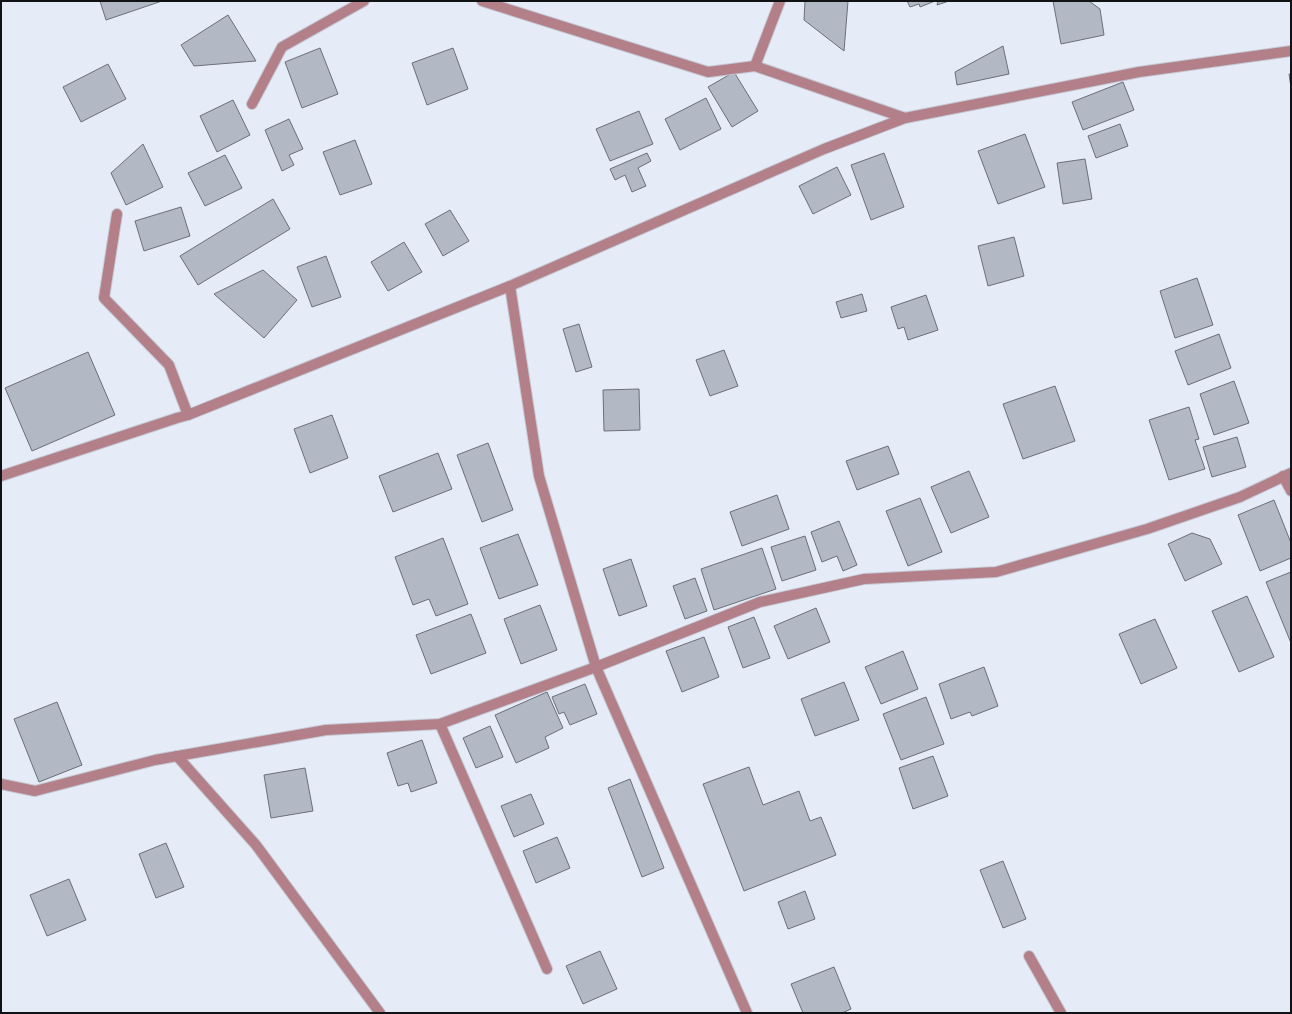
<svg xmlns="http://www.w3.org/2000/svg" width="1292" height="1014" font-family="Montserrat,sans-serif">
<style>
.building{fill:#b3b9c4;stroke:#6a6f79}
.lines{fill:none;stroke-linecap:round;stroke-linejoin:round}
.minor-casing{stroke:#c4c9d3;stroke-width:12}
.minor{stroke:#b37f88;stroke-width:10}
</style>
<rect width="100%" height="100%" fill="#e6ecf7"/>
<g class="building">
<path d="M100,1H162L106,20Z"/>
<path d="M805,1H848L844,51L804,20Z"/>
<path d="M907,1H935L920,7L919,4L910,7Z"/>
<path d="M938,1H949L937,5Z"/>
<path d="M1053,1H1089L1100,9L1104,35L1061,44Z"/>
<path d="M228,15L256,61L194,66L181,45Z"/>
<path d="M1003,46L1009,74L957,85L955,72Z"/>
<path d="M320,48L338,94L302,108L285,62Z"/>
<path d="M453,48L468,89L427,105L412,63Z"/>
<path d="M108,64L126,99L81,122L63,87Z"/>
<path d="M734,72L758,111L732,127L708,87Z"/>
<path d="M1289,74H1291V88Z"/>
<path d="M1123,82L1134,110L1083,130L1072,102Z"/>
<path d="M706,98L721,129L680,150L665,119Z"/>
<path d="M233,100L250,135L217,152L200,116Z"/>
<path d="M639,111L653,144L610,161L596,129Z"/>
<path d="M289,119L303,149L289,155L294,165L282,171L265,130Z"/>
<path d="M1120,124L1128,146L1096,158L1088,136Z"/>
<path d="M1025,134L1045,187L998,204L978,151Z"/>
<path d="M355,140L372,184L340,195L323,152Z"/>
<path d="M143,144L163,187L126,205L111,173Z"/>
<path d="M647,153L651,161L638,168L646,186L632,192L625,175L615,180L610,169Z"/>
<path d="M884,153L904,207L871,220L851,165Z"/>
<path d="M225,155L242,188L205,206L188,173Z"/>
<path d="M1085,159L1092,199L1063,204L1057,163Z"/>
<path d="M837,167L851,195L813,214L799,186Z"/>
<path d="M273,199L290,229L198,285L180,256Z"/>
<path d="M181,207L190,236L144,251L135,221Z"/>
<path d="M450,210L469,241L443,256L425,224Z"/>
<path d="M1014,237L1024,276L988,286L978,246Z"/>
<path d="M404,242L422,272L388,291L371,262Z"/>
<path d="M326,256L341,297L312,307L297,267Z"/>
<path d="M263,270L297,300L264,338L214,294Z"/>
<path d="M1197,278L1213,325L1175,338L1160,291Z"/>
<path d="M862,294L867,311L841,318L836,302Z"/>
<path d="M926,295L938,330L908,340L904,327L898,329L891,307Z"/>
<path d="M579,324L592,367L576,372L563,329Z"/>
<path d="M1219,334L1231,368L1188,385L1175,351Z"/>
<path d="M724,350L738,386L710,396L696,360Z"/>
<path d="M88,352L115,415L32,451L5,388Z"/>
<path d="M1234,381L1249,423L1214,435L1200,394Z"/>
<path d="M1055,386L1075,441L1023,459L1003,404Z"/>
<path d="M639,389L640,430L604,431L603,390Z"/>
<path d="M1189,407L1199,439L1195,440L1205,469L1169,480L1149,420Z"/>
<path d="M332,415L348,458L310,473L294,429Z"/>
<path d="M1237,437L1246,467L1212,477L1203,447Z"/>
<path d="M488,443L513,510L482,522L457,455Z"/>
<path d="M888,446L899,474L857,490L846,461Z"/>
<path d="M438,453L452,489L393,512L379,476Z"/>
<path d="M969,471L989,517L951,533L931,487Z"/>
<path d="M777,495L789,529L742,546L730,512Z"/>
<path d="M920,498L942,552L908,566L886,511Z"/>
<path d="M1274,500L1291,543V558L1260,571L1238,515Z"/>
<path d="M839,521L857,565L843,571L837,556L822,562L811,532Z"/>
<path d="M1192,533L1210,539L1222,564L1185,581L1168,544Z"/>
<path d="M518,534L538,585L499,599L480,548Z"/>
<path d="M805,536L816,570L782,581L771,547Z"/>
<path d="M443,538L468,604L436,616L429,599L413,605L395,557Z"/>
<path d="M762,548L776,589L714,610L701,569Z"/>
<path d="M631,559L647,606L619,616L603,569Z"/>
<path d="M1291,572V643L1266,582Z"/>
<path d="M695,578L707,611L685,619L673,586Z"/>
<path d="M1247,596L1274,657L1239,672L1212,611Z"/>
<path d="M540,605L557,650L521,664L504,619Z"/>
<path d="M816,608L830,642L788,659L774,626Z"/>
<path d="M471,614L486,653L431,674L416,635Z"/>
<path d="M754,617L770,658L743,668L728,627Z"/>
<path d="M1155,619L1177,668L1141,684L1119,634Z"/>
<path d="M704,637L719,677L682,692L666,651Z"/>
<path d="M903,651L918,689L881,704L865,667Z"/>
<path d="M984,667L998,706L972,716L970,712L951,719L939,684Z"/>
<path d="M844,682L859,720L815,736L801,699Z"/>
<path d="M585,684L597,714L570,725L564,712L559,714L552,697Z"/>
<path d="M547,692L563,728L545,737L549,748L516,763L495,715Z"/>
<path d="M926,697L944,744L901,760L883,714Z"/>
<path d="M57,702L82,765L39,782L14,719Z"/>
<path d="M490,726L503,757L476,768L463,738Z"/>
<path d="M422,740L437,783L411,792L408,783L398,786L387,753Z"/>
<path d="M933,756L948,796L913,809L899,768Z"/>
<path d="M749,767L763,805L799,791L810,821L821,817L836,855L744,891L703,784Z"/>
<path d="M305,768L313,811L271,818L264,775Z"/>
<path d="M630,779L664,868L642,877L608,788Z"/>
<path d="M531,794L544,824L514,837L501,806Z"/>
<path d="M557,837L570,868L536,883L523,851Z"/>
<path d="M166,843L184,887L156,898L139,854Z"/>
<path d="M1003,861L1026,919L1003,928L980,870Z"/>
<path d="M69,879L86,920L47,936L30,895Z"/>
<path d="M805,891L815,919L788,929L778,902Z"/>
<path d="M600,951L617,989L583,1004L566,966Z"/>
<path d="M834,967L851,1009L842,1013H803L791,984Z"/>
</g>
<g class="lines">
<g class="minor-casing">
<g id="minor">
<path d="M482,1L708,72L755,66L905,118"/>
<path d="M755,66L780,1"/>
<path d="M252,104L282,47L364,1"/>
<path d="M117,214L104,298L169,365L188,415"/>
<path d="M510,286L539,476L596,667L747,1013"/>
<path d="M1,476L177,418L188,415L510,286L824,149L905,118L1139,72L1291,51"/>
<path d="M1283,476L1291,491"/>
<path d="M440,724L547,969"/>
<path d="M177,756L256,845L380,1013"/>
<path d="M1,784L35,791L155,760L326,730L440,724L596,667L760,602L864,579L996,572L1147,529L1240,497L1291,473"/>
<path d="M1029,956L1061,1013"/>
</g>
</g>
<use href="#minor" class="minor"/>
</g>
<rect width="1292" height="1014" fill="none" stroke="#101216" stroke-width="4"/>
</svg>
